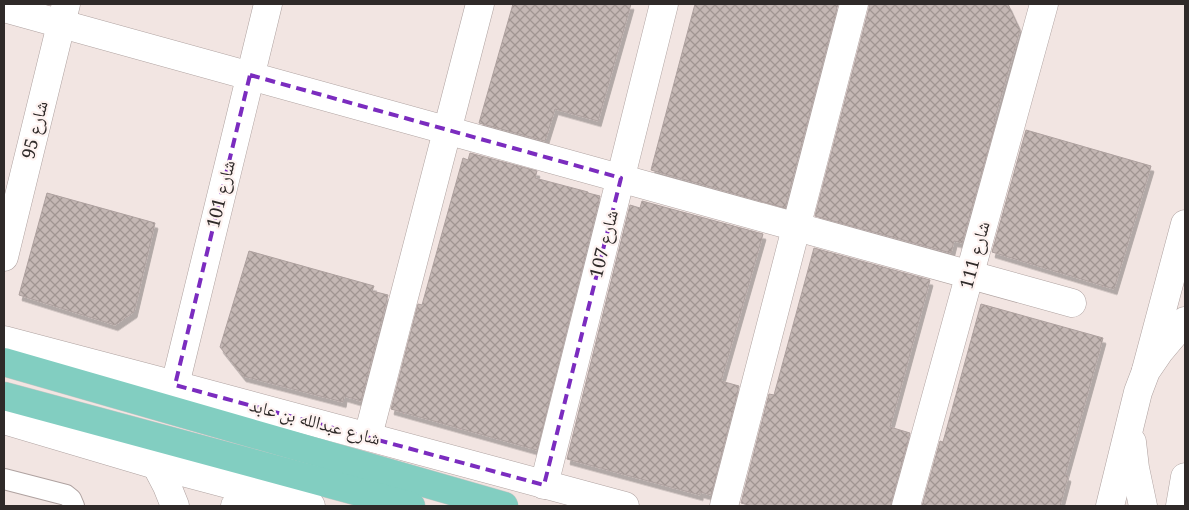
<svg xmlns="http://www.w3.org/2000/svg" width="1189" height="510" font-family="'Noto Serif','Noto Naskh Arabic',serif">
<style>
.building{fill:url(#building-cross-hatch);stroke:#ada09e;filter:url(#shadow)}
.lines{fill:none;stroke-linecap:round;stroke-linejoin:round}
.service-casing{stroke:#afa2a0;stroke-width:22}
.minor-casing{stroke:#afa2a0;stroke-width:29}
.secondary-casing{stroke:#afa2a0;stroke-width:29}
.primary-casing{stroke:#c9c8c7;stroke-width:29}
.service{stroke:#fff;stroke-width:20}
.minor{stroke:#fff;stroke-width:28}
.secondary{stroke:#fff;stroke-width:28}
.primary{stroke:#82cec1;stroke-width:28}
.marked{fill:none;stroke:#7b2cbf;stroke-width:4;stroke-dasharray:10 6;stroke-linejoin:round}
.labels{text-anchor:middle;stroke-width:4.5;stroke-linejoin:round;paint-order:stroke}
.street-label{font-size:18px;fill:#2f2a29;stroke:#fef3f1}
</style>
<defs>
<pattern id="building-cross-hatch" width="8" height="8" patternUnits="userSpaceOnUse" patternTransform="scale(1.25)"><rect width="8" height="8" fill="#c4b7b4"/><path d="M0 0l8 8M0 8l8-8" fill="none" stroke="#a09592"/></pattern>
<filter id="shadow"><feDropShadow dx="3" dy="5.5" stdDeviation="0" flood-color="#0004"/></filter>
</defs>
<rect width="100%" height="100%" fill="#f2e5e2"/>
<g class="building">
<path d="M513,4H631L598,121L555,109L545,141L479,123Z"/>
<path d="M695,4H838L785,208L651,170Z"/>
<path d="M869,4H1008L1020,30L994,121H996L962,243L954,241L951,253L815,216L869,8Z"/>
<path d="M1026,130L1151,166L1114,289L992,252Z"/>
<path d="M470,153L537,171L535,178L588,192V193L600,196L537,450L391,409L418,304L422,305L463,158L468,160Z"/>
<path d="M47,193L155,223L134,312L115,325L19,295Z"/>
<path d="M642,201L763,234L721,381L739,386L711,495L700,492V495L567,459L630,205L640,208Z"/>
<path d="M814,248L930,280L890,427L910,433L891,502V506H752L741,503L769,394L774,395Z"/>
<path d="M249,251L374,286L372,291L388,295L361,401L344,396L343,402L243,376L220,347Z"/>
<path d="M981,304L1103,338L1065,475L1068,476L1060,506H922L940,441L943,442Z"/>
</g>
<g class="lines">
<g class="service-casing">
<path id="service" d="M4,479L66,495L71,499L74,506"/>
</g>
<g class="minor-casing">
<g id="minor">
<path d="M4,8L1072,303"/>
<path d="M4,257L66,4"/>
<path d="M1146,370L1185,224"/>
<path d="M175,385L268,4"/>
<path d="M368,436L480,4"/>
<path d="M156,465L167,486L175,506"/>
<path d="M544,485L664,4"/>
<path d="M235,506L242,502L269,495"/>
<path d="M724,506L854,4"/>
<path d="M906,506L1044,4"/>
</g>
</g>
<g class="secondary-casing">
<g id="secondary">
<path d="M4,340L175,385L625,506"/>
<path d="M4,420L156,465L311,506"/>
<path d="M1132,442L1135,468L1143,506"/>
<path d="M1110,506L1138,392L1146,371L1159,352L1185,321"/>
<path d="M1180,506L1185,477"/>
</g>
</g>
<g class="primary-casing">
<g id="primary">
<path d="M4,362L504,506"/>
<path d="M4,396L411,506"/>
</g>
</g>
<use href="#service" class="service"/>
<use href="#minor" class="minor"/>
<use href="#secondary" class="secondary"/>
<use href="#primary" class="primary"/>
</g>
<path class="marked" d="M250,75L621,178L544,485L175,385Z"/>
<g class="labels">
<g class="street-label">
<text transform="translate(35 130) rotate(-76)" y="6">شارع 95</text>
<text transform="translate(221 194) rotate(-76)" y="6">شارع 101</text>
<text transform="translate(604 244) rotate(-76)" y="6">شارع 107</text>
<text transform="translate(975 255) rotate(-75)" y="6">شارع 111</text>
<text transform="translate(315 422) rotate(15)" y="6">شارع عبدالله بن عابد</text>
</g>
</g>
<rect width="1189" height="510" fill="none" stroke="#2f2a29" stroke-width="10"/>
</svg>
